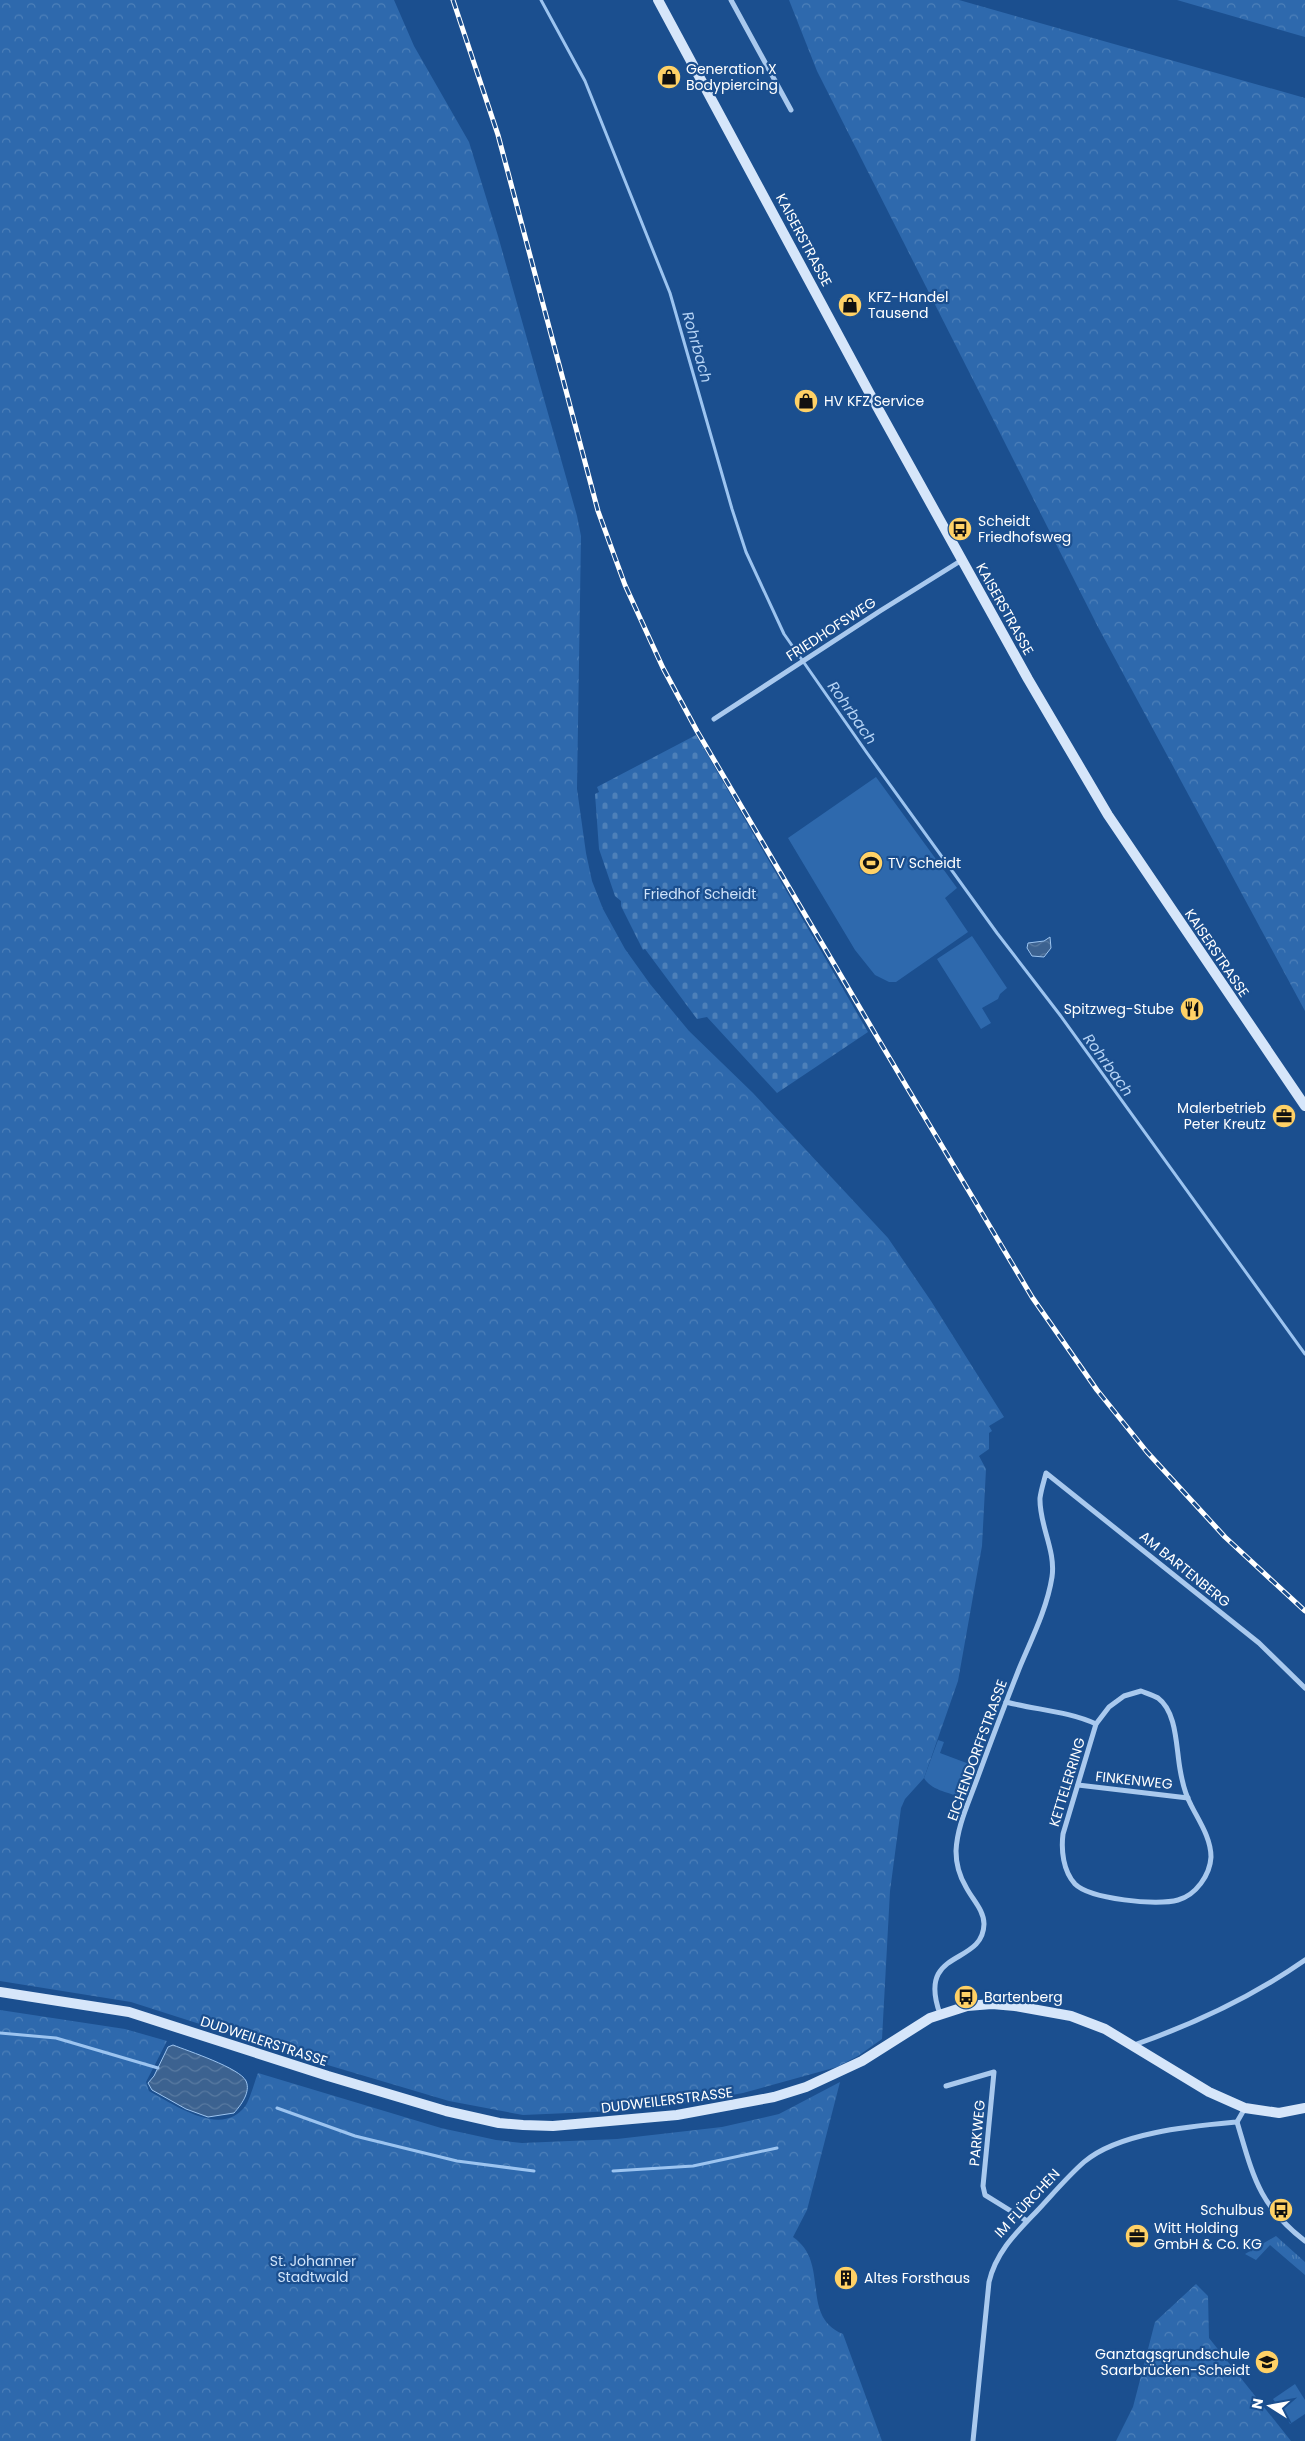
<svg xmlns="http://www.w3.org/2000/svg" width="1305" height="2441" font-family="Poppins,sans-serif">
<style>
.grass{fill:url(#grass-tufts)}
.forest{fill:url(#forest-crowns)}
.cemetery{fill:url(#cemetery-stones)}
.park{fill:#2e69ad}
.water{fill:url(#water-waves);stroke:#9cc4f0}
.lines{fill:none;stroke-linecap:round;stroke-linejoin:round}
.stream{stroke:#9cc4f0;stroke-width:3}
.street{stroke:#a9c9ee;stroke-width:5}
.secondary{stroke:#d6e6fa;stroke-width:10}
.rail-casing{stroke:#fff;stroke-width:5}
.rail{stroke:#1b4f8f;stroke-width:3;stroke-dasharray:9;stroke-linecap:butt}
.labels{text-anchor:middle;stroke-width:4.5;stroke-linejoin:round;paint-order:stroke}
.poi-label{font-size:14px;fill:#fff;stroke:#1b4f8f;text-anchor:start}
.street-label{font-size:14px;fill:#fff;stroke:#1b4f8f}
.park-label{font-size:14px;fill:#cfe3fa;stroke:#1b4f8f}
.water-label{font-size:15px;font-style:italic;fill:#b5d3f5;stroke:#1b4f8f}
</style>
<defs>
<pattern id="grass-tufts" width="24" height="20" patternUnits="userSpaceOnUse" patternTransform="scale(1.25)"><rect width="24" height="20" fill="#2e69ad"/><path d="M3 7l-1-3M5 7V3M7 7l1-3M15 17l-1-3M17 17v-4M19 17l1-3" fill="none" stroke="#4d80b9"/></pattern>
<pattern id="forest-crowns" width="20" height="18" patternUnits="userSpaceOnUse" patternTransform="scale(1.25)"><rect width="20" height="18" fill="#2e69ad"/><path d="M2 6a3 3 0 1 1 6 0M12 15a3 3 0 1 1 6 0" fill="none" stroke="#4d80b9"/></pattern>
<pattern id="cemetery-stones" width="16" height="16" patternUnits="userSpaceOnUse" patternTransform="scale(1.25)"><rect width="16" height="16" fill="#2e69ad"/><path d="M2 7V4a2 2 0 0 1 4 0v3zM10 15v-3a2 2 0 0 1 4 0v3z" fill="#4d80b9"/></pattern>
<pattern id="water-waves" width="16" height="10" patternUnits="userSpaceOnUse" patternTransform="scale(1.25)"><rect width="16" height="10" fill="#3c6290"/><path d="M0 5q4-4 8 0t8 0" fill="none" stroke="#597aa1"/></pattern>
</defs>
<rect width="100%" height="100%" fill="#1b4f8f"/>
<path class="grass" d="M1276,2236L1305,2262V2275L1270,2245L1256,2260L1245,2254Z"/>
<g class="forest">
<path d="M0,0H394L414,46L469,142L498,236L577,516L581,536L577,789L586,853L592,881L603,909L625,949L650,984L689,1031L753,1093L888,1238L931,1301L1004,1417L989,1426L992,1431L989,1433V1449L979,1456L986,1469L982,1546L958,1681L924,1778L905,1799L901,1808L890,1891L882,2039L858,2056L837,2067L743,2093L676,2105L615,2111L523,2115L449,2101L331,2066L131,2002L0,1981Z"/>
<path d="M789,0H959L1305,98V1011L1098,627L817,71Z"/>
<path d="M1177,0H1305V37Z"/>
<path d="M0,2010L125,2029L167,2041L146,2082L149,2091C175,2105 223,2139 246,2105C251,2096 254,2083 258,2073L441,2128L496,2140L522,2143L617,2139L722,2127L779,2114L840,2082L807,2210L793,2237C831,2263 799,2316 843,2334L882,2441H0Z"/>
<path d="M1196,2284L1208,2296L1209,2338L1291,2441H1116L1133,2407L1155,2322Z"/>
</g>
<path class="cemetery" d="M696,735L868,1032L777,1093L707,1017L697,1019L645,949L643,950L621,906V901L615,896L599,849L595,794L599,792L597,787Z"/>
<g class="park">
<path d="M876,777L957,888L945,898L968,932L896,982H889L875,975L855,950L788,838Z"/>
<path d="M972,936L1007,988L1000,994L998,999L982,1008L991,1023L981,1029L937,959Z"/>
<path d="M938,1740L944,1742L940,1753L972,1765L960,1797C947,1792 931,1790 924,1778Z"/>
<path d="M1295,2384L1305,2400V2414L1290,2424L1273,2399Z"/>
</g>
<g class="water">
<path d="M1050,937L1051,948L1044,957L1032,956L1027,948L1028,943L1044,941Z"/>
<path d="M173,2045C188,2051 240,2068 246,2081C251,2092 241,2105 234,2113L208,2117L186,2109L152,2090L148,2083L154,2076L168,2047Z"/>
</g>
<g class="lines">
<g class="stream">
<path d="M541,0L585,81L670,293L732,509L746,552L784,634L867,753L997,933L1060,1015L1305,1354"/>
<path d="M0,2033L56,2038L158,2068"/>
<path d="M277,2108L355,2136L457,2161L534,2171"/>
<path d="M613,2171L693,2166L777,2148"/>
</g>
<g class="street">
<path d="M731,0L791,110"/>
<path d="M714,719L880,611L962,560"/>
<path d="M1141,1691C1146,1693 1153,1695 1158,1698C1177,1712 1176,1747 1180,1769C1182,1781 1185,1794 1191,1805C1199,1821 1211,1838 1211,1857C1210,1875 1196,1895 1178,1900C1157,1906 1090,1899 1075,1884C1063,1871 1061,1850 1063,1834L1096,1724L1109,1707L1124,1696Z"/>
<path d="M1006,1702C1036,1710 1068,1711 1096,1724"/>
<path d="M1078,1785L1188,1798"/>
<path d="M940,2014C916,1947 983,1967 984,1924C984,1910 972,1899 966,1887C960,1877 956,1863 956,1851C957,1827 968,1804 976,1782C990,1744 1004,1707 1019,1669C1031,1640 1047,1609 1052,1577C1056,1550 1039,1525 1040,1498C1041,1490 1044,1481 1046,1473L1259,1643L1305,1688"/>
<path d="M1134,2045C1194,2024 1252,1997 1305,1960"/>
<path d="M946,2086L994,2072L983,2186L985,2195L1027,2221"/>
<path d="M1237,2122C1253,2175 1258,2205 1305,2241"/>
<path d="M1237,2122L1245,2108"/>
<path d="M973,2441L989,2282C996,2252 1016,2233 1037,2211C1052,2195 1067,2177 1084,2162C1119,2132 1193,2126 1237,2122"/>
</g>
<g class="secondary">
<path d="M658,0L870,394L1028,679L1108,815L1305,1106"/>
<path d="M0,1992L129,2012L328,2076L446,2111L499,2123L523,2125L553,2126L677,2115L774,2097L806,2087L862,2061L930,2018L967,2006L992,2004L1015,2006L1071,2016L1105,2029L1209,2092L1245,2108L1279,2113L1305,2108"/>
</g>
<g class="rail-casing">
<path id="rail" d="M453,0L498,135L598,511L625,585L663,668L697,731L880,1042L1032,1297L1097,1390L1147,1452L1225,1537L1305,1611"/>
</g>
<use href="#rail" class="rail"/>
</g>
<defs>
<g id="shop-disc" transform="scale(1.25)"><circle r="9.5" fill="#ffd166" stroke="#1b4f8f"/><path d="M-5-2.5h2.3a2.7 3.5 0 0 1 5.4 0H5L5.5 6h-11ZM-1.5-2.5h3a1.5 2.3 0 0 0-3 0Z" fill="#111"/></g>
<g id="bus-disc" transform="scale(1.25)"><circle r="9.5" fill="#ffd166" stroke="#1b4f8f"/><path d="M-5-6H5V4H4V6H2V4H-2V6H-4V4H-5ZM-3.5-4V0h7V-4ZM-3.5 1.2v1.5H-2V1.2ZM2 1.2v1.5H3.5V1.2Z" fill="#111"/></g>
<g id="stadium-disc" transform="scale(1.25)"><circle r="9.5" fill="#ffd166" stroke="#1b4f8f"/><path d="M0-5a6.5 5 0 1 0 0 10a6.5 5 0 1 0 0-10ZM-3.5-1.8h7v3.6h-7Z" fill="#111"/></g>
<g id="restaurant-disc" transform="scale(1.25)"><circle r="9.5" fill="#ffd166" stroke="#1b4f8f"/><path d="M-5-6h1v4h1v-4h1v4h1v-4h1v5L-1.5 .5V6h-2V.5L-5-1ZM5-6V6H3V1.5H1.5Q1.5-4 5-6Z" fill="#111"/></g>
<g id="office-disc" transform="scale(1.25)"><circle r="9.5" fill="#ffd166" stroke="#1b4f8f"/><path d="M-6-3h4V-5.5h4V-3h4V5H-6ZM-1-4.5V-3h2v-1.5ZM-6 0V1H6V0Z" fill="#111"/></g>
<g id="building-disc" transform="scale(1.25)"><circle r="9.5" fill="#ffd166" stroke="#1b4f8f"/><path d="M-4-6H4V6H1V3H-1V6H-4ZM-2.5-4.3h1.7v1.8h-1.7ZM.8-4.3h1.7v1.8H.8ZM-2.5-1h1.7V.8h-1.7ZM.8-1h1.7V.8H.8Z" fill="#111"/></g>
<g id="school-disc" transform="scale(1.25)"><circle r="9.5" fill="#ffd166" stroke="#1b4f8f"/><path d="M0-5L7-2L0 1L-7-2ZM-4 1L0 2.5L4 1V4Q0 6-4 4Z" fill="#111"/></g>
</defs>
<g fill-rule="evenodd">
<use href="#shop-disc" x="669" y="77"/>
<use href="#shop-disc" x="850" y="305"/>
<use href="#shop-disc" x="806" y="401"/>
<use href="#bus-disc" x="960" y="529"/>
<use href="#stadium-disc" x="871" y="863"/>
<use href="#restaurant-disc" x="1192" y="1009"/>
<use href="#office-disc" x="1284" y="1116"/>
<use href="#bus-disc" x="966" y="1997"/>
<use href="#bus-disc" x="1281" y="2210"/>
<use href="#office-disc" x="1137" y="2236"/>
<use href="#building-disc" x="846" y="2278"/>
<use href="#school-disc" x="1267" y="2362"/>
</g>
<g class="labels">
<g class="poi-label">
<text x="686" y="74">Generation X<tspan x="686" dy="16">Bodypiercing</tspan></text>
<text x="868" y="302">KFZ-Handel<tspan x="868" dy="16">Tausend</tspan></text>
<text x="824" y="406">HV KFZ Service</text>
<text x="978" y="526">Scheidt<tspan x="978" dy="16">Friedhofsweg</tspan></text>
<text x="888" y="868">TV Scheidt</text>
<text x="1174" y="1014" text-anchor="end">Spitzweg-Stube</text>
<text x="1266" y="1113" text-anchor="end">Malerbetrieb<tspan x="1266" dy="16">Peter Kreutz</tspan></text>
<text x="984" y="2002">Bartenberg</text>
<text x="1264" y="2215" text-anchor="end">Schulbus</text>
<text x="1154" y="2233">Witt Holding<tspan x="1154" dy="16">GmbH &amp; Co. KG</tspan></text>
<text x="864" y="2283">Altes Forsthaus</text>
<text x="1250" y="2359" text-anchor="end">Ganztagsgrundschule<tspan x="1250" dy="16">Saarbrücken-Scheidt</tspan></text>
</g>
<g class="street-label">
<text transform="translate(804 240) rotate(62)" y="5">KAISERSTRASSE</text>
<text transform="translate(1005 609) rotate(61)" y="5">KAISERSTRASSE</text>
<text transform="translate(831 629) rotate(-33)" y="5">FRIEDHOFSWEG</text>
<text transform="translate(1217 953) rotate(56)" y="5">KAISERSTRASSE</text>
<text transform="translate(1185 1569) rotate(39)" y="5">AM BARTENBERG</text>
<text transform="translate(977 1750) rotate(-70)" y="5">EICHENDORFFSTRASSE</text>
<text transform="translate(1134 1780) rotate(6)" y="5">FINKENWEG</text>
<text transform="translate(1067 1782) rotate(-73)" y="5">KETTELERRING</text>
<text transform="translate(264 2041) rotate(18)" y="5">DUDWEILERSTRASSE</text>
<text transform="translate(667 2100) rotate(-7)" y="5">DUDWEILERSTRASSE</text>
<text transform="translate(977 2133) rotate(-85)" y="5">PARKWEG</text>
<text transform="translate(1027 2203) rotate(-47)" y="5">IM FLÜRCHEN</text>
</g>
<g class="park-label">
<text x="700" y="899">Friedhof Scheidt</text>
<text x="313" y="2266">St. Johanner<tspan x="313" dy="16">Stadtwald</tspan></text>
</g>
<g class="water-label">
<text transform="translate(697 347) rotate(74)" y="5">Rohrbach</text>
<text transform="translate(852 713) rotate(55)" y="5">Rohrbach</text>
<text transform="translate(1108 1065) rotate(54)" y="5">Rohrbach</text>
</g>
</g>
<g transform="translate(1270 2406) rotate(281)" stroke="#1b4f8f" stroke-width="4" paint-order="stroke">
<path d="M0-4L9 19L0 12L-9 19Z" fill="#ffffff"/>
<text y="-8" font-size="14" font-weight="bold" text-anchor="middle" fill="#ffffff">N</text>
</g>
</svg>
